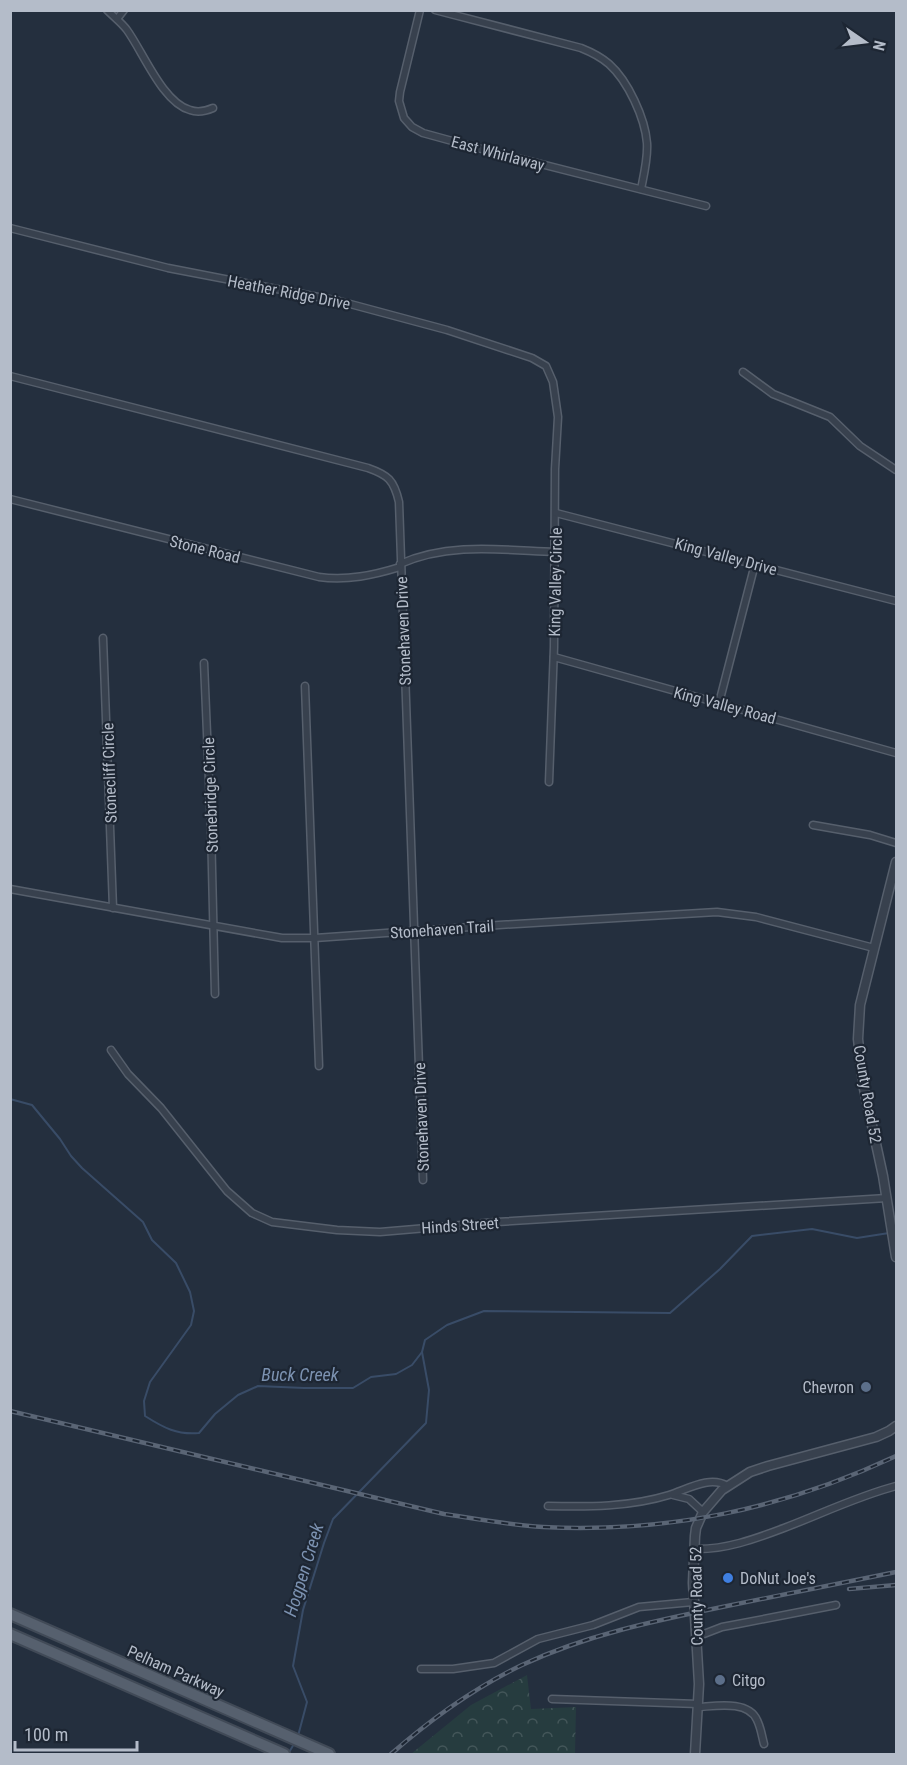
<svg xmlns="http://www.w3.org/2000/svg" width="907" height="1765" font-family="'Roboto Condensed',sans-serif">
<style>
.forest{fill:url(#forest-crowns)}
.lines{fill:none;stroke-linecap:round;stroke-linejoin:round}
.stream{stroke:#394c67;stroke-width:2}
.minor-casing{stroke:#565f6c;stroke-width:9}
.tertiary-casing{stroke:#565f6c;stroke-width:11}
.primary-casing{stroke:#414a57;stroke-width:14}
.minor{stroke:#38414e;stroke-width:6}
.tertiary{stroke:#38414e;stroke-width:8}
.primary{stroke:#56606e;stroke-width:10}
.rail-casing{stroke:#5a6575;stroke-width:4.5}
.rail{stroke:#1d2633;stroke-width:2;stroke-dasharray:7;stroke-linecap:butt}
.service-dot{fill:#5c6f8a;stroke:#1d2633;stroke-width:2}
.shop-dot{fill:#3f7fe0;stroke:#1d2633;stroke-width:2}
.labels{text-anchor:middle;stroke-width:4.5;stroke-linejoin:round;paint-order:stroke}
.street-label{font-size:16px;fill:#b4bcc9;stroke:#1d2633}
.poi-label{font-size:16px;fill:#b4bcc9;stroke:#1d2633;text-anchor:start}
.water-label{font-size:18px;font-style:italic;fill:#7c92b1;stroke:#1d2633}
</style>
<defs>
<pattern id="forest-crowns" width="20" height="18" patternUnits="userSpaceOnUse" patternTransform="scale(1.5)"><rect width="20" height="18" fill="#263c3f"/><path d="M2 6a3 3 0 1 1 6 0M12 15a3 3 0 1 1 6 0" fill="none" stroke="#435659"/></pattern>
</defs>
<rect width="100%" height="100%" fill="#242f3e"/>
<path class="forest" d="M527,1675L531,1709L576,1707L575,1754H411L471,1705Z"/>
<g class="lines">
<g class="stream">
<path d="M10,1099L32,1105L60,1139L71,1156L82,1168L143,1222L152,1240L176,1263L190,1292L194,1311L191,1325L150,1382L144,1401L145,1416C164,1428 177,1435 199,1433L215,1414L238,1395L258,1386L304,1388H353L371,1377L396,1374L412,1365L422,1352L425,1340L447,1325L484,1311L670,1313L720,1269L752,1236L812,1229L857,1238L889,1233"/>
<path d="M298,1736L307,1702L293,1666L303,1610L324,1543L333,1519L426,1423L429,1390L422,1352"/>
<path d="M288,1754L294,1744"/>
</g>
<g class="minor-casing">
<g id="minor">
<path d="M107,10C114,17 122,23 127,30C143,52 163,103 190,110C198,113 206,111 213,108"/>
<path d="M420,10L400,92L399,101L404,118L412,127L423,133L474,147L706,206"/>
<path d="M435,10L581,48C591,52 601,57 609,64C628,81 645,118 647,143C648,158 644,174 641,189"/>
<path d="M117,19L124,10"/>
<path d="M10,228L168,268L339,301L447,330L532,358L546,366L553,382L558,417L555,469L554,647L549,782"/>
<path d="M743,372L773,394L830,417L860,446L896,470"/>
<path d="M10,376L368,468C388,475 394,480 399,502L423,1180"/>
<path d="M10,499L319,577C347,581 374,575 400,567"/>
<path d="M556,513L896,601"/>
<path d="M400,564C449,542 503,550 555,552"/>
<path d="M103,638L113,908"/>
<path d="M554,657L896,753"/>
<path d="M204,663L211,827L215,994"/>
<path d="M305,686L319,1066"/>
<path d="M719,703L755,564"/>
<path d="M813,825L870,835L896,843"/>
<path d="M10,889L282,938H315L499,925L717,912L756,917L874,948"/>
<path d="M111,1050L128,1074L161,1108L227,1191L252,1213L272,1222L337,1230L380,1232L497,1222L887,1198"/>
<path d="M673,1495L689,1499L703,1512"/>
<path d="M548,1506C588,1507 630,1507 669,1495C686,1490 710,1475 727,1486"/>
<path d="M694,1549C725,1550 755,1539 784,1528C821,1514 858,1496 896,1486"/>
<path d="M696,1637L722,1627L738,1624L836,1605"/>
<path d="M421,1669H453L494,1663L538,1639L593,1625L639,1607L693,1602"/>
<path d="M552,1699L698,1704"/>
<path d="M698,1707C716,1706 748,1700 757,1720C761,1728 762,1737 764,1744"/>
</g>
</g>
<g class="tertiary-casing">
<g id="tertiary">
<path d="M896,862L860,1005L858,1039L863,1084L883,1176L896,1257"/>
<path d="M695,1754L699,1684L693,1583L695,1536L696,1528L703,1512L722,1490L750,1472L768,1466L876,1437L889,1431L896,1426"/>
</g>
</g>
<g class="primary-casing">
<g id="primary">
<path d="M10,1614L329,1754"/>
<path d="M10,1634L284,1754"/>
</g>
</g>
<use href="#minor" class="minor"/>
<use href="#tertiary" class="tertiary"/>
<use href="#primary" class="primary"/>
<g class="rail-casing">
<g id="rail">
<path d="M10,1411L444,1514C477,1519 510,1525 543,1527C669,1533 783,1509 896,1456"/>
<path d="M849,1589L896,1585"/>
<path d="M391,1754C431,1719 474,1688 522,1665C586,1635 654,1621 722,1607C780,1595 838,1584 896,1572"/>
</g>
</g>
<use href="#rail" class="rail"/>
</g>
<g class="service-dot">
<circle cx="866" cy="1387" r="6"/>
<circle cx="720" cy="1680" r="6"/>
</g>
<circle class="shop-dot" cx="728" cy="1578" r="6"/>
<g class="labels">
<g class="street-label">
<text transform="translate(498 153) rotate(15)" y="6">East Whirlaway</text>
<text transform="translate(289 292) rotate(11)" y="6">Heather Ridge Drive</text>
<text transform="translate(205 549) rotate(14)" y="6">Stone Road</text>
<text transform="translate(726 556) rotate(15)" y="6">King Valley Drive</text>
<text transform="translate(555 582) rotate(-89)" y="6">King Valley Circle</text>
<text transform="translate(403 631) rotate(-92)" y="6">Stonehaven Drive</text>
<text transform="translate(725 705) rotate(15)" y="6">King Valley Road</text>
<text transform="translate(109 773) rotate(-92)" y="6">Stonecliff Circle</text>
<text transform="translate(210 795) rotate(-92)" y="6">Stonebridge Circle</text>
<text transform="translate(442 929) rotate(-4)" y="6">Stonehaven Trail</text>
<text transform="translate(868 1094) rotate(80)" y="6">County Road 52</text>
<text transform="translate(421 1117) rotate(-92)" y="6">Stonehaven Drive</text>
<text transform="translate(460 1225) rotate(-4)" y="6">Hinds Street</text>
<text transform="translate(696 1596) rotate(-91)" y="6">County Road 52</text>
<text transform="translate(176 1671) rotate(24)" y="6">Pelham Parkway</text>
</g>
<g class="poi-label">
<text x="854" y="1393" text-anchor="end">Chevron</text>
<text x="740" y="1584">DoNut Joe's</text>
<text x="732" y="1686">Citgo</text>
</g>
<g class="water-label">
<text x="300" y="1381">Buck Creek</text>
<text transform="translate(304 1570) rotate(-73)" y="6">Hogpen Creek</text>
</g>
</g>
<rect width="907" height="1765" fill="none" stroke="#b4bcc9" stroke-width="24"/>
<g transform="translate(865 42) rotate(104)" stroke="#1d2633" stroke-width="4.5" paint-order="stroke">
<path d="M0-4.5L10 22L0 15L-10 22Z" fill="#b4bcc9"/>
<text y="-9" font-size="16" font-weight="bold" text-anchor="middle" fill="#b4bcc9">N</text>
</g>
<path d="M15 1741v9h122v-9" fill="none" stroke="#b4bcc9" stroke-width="3"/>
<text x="24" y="1741" font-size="18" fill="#b4bcc9" stroke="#1d2633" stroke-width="4.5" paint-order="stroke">100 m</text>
</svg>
